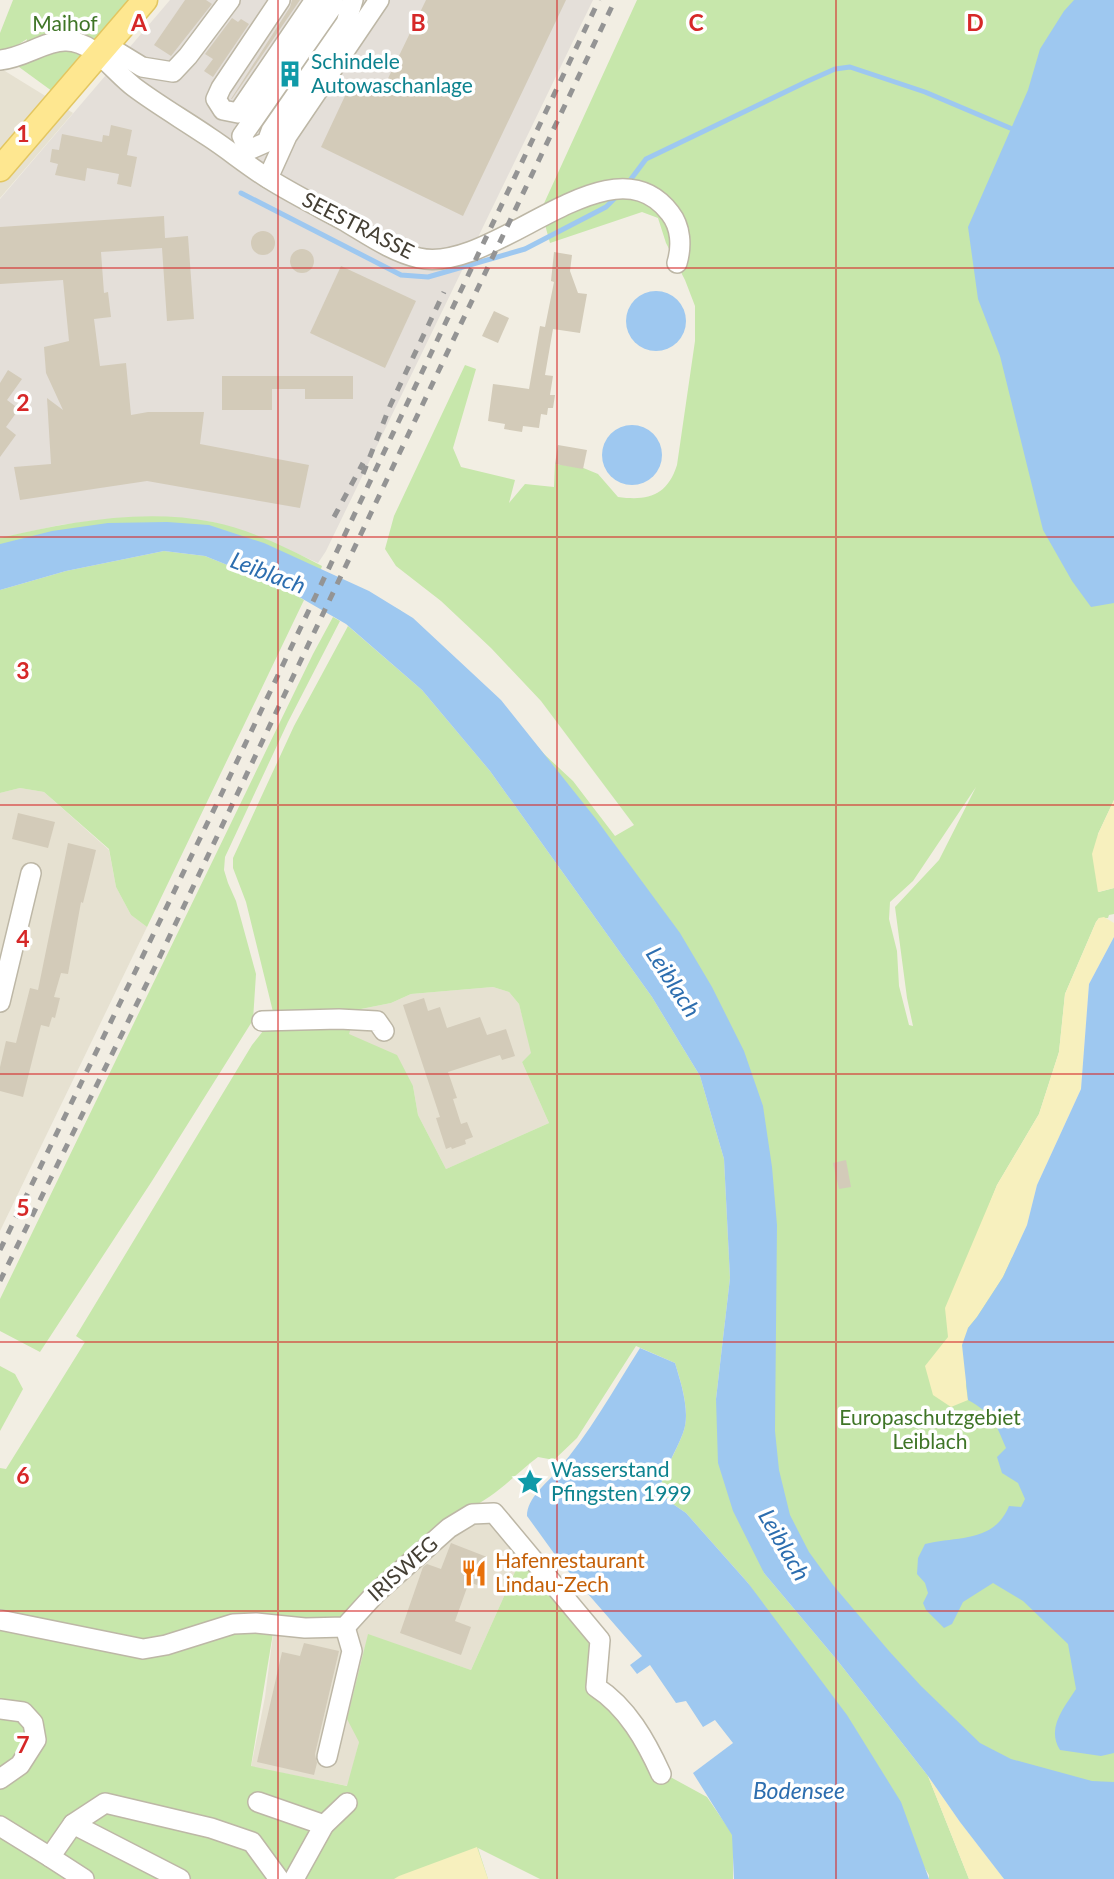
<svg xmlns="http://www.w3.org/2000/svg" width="1114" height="1879" font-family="Lato,sans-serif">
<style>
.residential{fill:#e6e1d1}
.industrial{fill:#e4dfd9}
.green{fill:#c7e7ab;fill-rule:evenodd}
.sand{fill:#f7f0be}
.water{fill:#9ec8f0}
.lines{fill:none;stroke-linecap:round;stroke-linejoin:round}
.stream{stroke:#9ec8f0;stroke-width:5}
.building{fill:#d3cbb9}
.minor-casing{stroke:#bdb7a6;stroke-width:22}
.major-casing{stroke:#e3c660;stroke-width:27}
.minor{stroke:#fff;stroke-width:19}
.major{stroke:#fee790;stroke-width:24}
.rail{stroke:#949494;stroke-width:5;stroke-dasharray:9 9;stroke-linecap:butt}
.grid{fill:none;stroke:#d62828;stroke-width:2;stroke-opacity:0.55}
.labels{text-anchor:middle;stroke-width:7;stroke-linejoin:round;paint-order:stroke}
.park-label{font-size:21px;fill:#3f7527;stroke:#fff}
.culture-label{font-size:21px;fill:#0d838f;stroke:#fff;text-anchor:start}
.street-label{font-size:21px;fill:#443f34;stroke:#fff}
.food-label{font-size:21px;fill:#c56008;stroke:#fff;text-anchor:start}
.water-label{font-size:23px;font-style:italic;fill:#2d6eaf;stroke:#fff}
.grid-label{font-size:23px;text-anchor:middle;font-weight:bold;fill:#d62828;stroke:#fff;stroke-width:7;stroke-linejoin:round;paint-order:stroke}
</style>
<rect width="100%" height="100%" fill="#f2eee3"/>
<g class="residential">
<path d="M0,68L73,113L0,198Z"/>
<path d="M20,788L44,792L109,850L116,887L131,915L147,927L0,1231V793Z"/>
<path d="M493,987L509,992L519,1004L532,1053L522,1062L549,1123L446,1169L418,1115L413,1086L348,1034L356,1010L391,1003L411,994Z"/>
<path d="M472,1520H493L523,1554L471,1670L368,1635L359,1742L348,1786L251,1767L265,1697L274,1627Z"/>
</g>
<path class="industrial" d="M170,0H593L326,551L318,563L260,537L213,522L186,519H109L60,525L0,538V199Z"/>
<g class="green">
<path d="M13,0H133L56,94L19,67L27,39L0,56V33Z"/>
<path d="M637,0H1114V800L1098,834L1099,892L1114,888V914L1109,915L1108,918H1099L1096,922L1065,994L1059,1052L1039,1114L997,1185L971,1251L1114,1273V1783L988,1789L768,1525L754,1213L676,990L367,623L200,547L0,566V538C69,522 143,508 213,522C251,530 288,548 322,566L320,572L400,610L491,692L544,754L573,781L615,836L634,825L541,701L491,648L441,601L396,566L385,549L394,516L465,365L476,369L453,448L461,467L515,480L509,503L525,484L554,487L555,464L581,467L598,474L618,497C648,501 667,496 677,465L695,341V306L685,280L666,243L658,218L642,212L550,243L541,210ZM976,787L939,860L895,907L907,998L913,1026L909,1025L899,986L897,951L889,919L890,902L913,881Z"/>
<path d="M164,551L205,556L282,587L304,600L147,927L131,915L116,887L109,849L44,792L20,788L0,793V590L66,571Z"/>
<path d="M333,617L340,621L288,722L225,857L224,870L228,883L236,901L256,974L253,1020L152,1181L40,1352L0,1331V1299L313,654Z"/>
<path d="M348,626L422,690L490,771L652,997L700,1076L724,1159L730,1278L716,1399L764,1573L837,1660L928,1776L969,1879H929V1875L748,1583L686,1513L670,1502L660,1488C665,1468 676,1452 683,1433C691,1412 681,1383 675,1363L636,1346L577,1438L554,1460L538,1457C514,1475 495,1498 467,1509L342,1621L307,1623L143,1646L0,1614V1468L6,1469L85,1342L76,1336L252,1045L267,1026L276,1024L246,902L233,868V858L294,726ZM493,987L509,992L519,1004L531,1053L522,1062L549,1123L446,1169L418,1115L413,1086L397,1055L349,1034L356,1010L391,1003L411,994Z"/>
<path d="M0,1366L15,1374L23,1389L0,1431Z"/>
<path d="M523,1554L595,1641L594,1668L663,1773L707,1797L733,1835V1879H540L478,1848L488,1879H0V1626L143,1653L233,1626L274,1627L251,1766L347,1786L359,1742L347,1719L368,1634L471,1670Z"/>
</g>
<g class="sand">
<path d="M1114,800V888L1098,892L1092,854L1098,834Z"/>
<path d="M1104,917L1114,923V937L1089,984L1081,1089L1037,1185L1027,1225L1003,1277L977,1317L968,1328L966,1386L968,1400L951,1407L933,1395L925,1366L948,1337L945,1308L997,1185L1039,1114L1059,1052L1065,994L1096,922L1099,918Z"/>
<path d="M928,1776L960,1822L1004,1879H969Z"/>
<path d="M477,1847L488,1879H394L399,1876Z"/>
</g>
<g class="water">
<path d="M1074,0H1114V603L1091,607L1072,581L1043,530L1000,356L978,299L968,227L1028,90L1040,49L1064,11Z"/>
<circle cx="656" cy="321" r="30"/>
<circle cx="632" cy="455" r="30"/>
<path d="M167,522L209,525L264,543L369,591L413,618L501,700L596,819L680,933L712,987L744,1051L763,1106L772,1167L777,1225L775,1431L779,1470L790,1515L809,1552L833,1585L889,1651L921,1686L980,1743L1011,1759L1092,1781L1114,1782V1879H1004L960,1822L928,1776L837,1660L764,1573L733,1511L718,1463L716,1399L730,1278L724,1159L700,1076L652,997L490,771L422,690L346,624L282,587L205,556L164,551L66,571L0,590V544L52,531L108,523Z"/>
<path d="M1114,937V1753L1101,1756L1060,1750C1046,1728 1064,1708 1076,1689L1068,1644L1023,1601L993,1583L963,1602L952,1624L944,1628L926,1610L923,1603L928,1593L925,1583L917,1574L918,1558L925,1544C957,1536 994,1543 1009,1506L1021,1507L1025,1499L1018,1483L1002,1473L997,1457L1006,1448C995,1422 993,1414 968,1400L962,1345L968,1328L977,1317L1003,1277L1027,1225L1037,1185L1081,1089L1089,984Z"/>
<path d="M640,1348L675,1363C681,1383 691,1413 683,1433C676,1452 664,1469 660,1489L670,1502L686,1513L748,1583L847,1715L901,1802L929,1879H734L732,1835L693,1773L733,1743L715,1720L703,1727L686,1701L676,1703L650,1665L637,1674L630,1665L642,1656L561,1563L527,1516C527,1498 546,1484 557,1471C589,1434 614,1389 640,1348Z"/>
</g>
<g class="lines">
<g class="stream">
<path d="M631,179L646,159L808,81L835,69L850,67L925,92L1010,128"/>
<path d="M241,193L401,275L428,277L525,249L606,207L616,197"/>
</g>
</g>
<g class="building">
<path d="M185,0H206L212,4L171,56L154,45Z"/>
<path d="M292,0H300L232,99H231L290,7Z"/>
<path d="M426,0H566L463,216L321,147L352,81L380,95Z"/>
<path d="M232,18L238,22L241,19L249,24L213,77L204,71L213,59L205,54Z"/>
<path d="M111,125L132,130L127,155L137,157L131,187L117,184L119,174L87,168L85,181L55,175L58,164L50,162L52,149L59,150L62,134L102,142L103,135L109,136Z"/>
<path d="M164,216L165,238L188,236L194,319L167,321L162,248L101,252L104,293L108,292L111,317L94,319L100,366L126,363L131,415L148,412H204L200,444L309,465L300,508L147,481L20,500L14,467L51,464L47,398L63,410L46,373L44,347L69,341L63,280L0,284V227Z"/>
<circle cx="263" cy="243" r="12"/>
<circle cx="302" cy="261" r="12"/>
<path d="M554,252L572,255L570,271L578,293L587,294L580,333L553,329L545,375L553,376L550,395H555L553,408H548L547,415L541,414L539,428L523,426L522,432L504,429L505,424L488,421L493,384L529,389L540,326L545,327L554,282L551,281Z"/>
<path d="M341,266L416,301L385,368L310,333Z"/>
<path d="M494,311L509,318L498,343L482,336Z"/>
<path d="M8,370L22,379L7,400L19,409L6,427L16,435L0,457V383Z"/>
<path d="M222,376H353V399H305V389H272V410H222Z"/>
<path d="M558,445L587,450L583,469L555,464Z"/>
<path d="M18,813L55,822L48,848L12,839Z"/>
<path d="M68,843L96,850L83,903L81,902L68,974L61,973L54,997L60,998L55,1018L52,1017L49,1027L41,1025L23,1097L0,1091V1067L6,1041L16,1043L30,988L38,990Z"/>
<path d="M424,998L428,1011L440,1007L447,1028L480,1017L487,1035L506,1029L515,1056L502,1060L500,1055L448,1072L457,1098L453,1099L461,1124L467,1122L473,1137L465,1140L466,1144L452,1149L451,1147L446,1149L436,1118L440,1117L403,1005Z"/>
<path d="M846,1160L851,1187L839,1189L833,1163Z"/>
<path d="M451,1543L487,1557L477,1585L469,1582L455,1621L471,1627L461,1655L400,1633L423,1567L427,1564L441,1569Z"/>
<path d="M304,1643L339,1651L315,1754L317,1763L314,1775L257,1762L282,1652L300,1656Z"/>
</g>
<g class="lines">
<g class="minor-casing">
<g id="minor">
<path d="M280,0L221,88L216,99L223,110L238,113L315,0"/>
<path d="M331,0L334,4L242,136L246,145L251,149L267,142L271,131L346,23L353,0"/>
<path d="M106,45L142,67L173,72L188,56L230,0"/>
<path d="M0,60C24,58 44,41 65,41C93,40 114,72 134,87C158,105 184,120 209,137C229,150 248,166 269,179C293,194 319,207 343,220C367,234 392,252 419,258C495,275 610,134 670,213C681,227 682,246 677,263"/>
<path d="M268,178L287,136L379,0"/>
<path d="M0,1002L31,873"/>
<path d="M262,1021L339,1019L377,1021L384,1031"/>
<path d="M0,1620L143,1649L166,1645L233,1624L256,1623L305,1628L345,1627L376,1593L449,1528L472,1514L494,1513L600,1640L596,1687C627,1707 646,1741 661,1774"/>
<path d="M0,1709L23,1712L33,1723L36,1740L20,1765L0,1779"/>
<path d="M327,1757L352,1651L345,1627"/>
<path d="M258,1802L324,1825"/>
<path d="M73,1824L180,1879"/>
<path d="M0,1826L50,1857L73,1824L105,1803L211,1828L252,1842L279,1879"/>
<path d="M50,1857L84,1879"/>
<path d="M294,1879L324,1825L347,1803"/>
</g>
</g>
<g class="major-casing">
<path id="major" d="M0,169L145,0"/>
</g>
<use href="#minor" class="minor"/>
<use href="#major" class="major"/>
<g class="rail">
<path d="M363,474L390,406L444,292"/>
<path d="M334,517L363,463"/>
<path d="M0,1250L221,795L599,0"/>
<path d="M0,1281L154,969L615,0"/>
</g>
</g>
<path class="grid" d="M278,0V1879M557,0V1879M836,0V1879M0,268H1114M0,537H1114M0,805H1114M0,1074H1114M0,1342H1114M0,1611H1114"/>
<defs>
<g id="building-bare" transform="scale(2.1)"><path d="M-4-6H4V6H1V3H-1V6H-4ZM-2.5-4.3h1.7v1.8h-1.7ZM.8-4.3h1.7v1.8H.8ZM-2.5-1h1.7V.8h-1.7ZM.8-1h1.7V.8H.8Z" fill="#0f9aa8" stroke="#fff" stroke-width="2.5" paint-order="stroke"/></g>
<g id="sight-bare" transform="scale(2.1)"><path d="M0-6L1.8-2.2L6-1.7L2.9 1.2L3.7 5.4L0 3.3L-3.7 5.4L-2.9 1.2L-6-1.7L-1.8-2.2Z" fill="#0f9aa8" stroke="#fff" stroke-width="2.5" paint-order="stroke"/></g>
<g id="restaurant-bare" transform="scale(2.1)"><path d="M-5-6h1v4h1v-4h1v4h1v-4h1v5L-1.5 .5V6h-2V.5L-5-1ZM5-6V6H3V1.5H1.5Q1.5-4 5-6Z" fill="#e8710a" stroke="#fff" stroke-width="2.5" paint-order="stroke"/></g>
</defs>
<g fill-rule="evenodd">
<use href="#building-bare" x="290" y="74"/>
<use href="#sight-bare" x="530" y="1482"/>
<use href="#restaurant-bare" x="474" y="1573"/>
</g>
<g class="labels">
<g class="park-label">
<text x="65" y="31">Maihof</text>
<text x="930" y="1425">Europaschutzgebiet<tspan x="930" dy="24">Leiblach</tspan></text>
</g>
<g class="culture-label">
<text x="311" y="69">Schindele<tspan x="311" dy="24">Autowaschanlage</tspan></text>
<text x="551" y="1477">Wasserstand<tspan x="551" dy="24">Pfingsten 1999</tspan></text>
</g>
<g class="street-label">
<text transform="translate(358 226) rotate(27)" y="7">SEESTRASSE</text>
<text transform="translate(403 1569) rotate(-42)" y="7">IRISWEG</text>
</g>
<g class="food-label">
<text x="495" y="1568">Hafenrestaurant<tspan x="495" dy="24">Lindau-Zech</tspan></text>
</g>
<g class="water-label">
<text transform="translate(268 573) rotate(21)" y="8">Leiblach</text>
<text transform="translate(673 982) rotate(57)" y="8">Leiblach</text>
<text transform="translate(784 1545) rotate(60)" y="8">Leiblach</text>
<text x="799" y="1799">Bodensee</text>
</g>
</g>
<g class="grid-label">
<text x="139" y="31">A</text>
<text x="418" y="31">B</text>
<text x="696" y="31">C</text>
<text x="975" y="31">D</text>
<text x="23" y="142">1</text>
<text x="23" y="411">2</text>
<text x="23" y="679">3</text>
<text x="23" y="947">4</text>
<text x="23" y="1216">5</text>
<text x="23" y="1484">6</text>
<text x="23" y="1753">7</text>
</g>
</svg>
